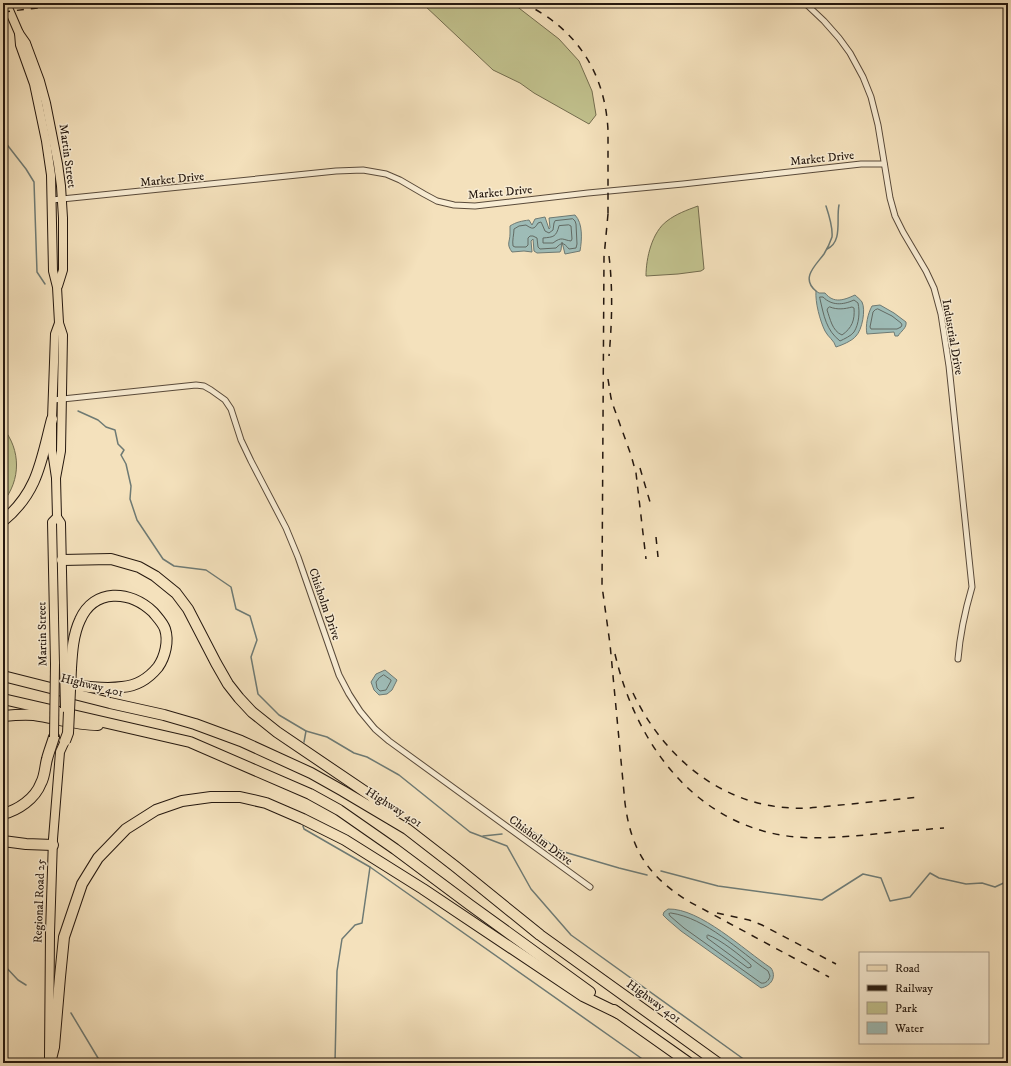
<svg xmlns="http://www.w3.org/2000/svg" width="1011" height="1066" font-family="'IM FELL DW Pica',serif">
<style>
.green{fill:#c1c18d;stroke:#736c4e}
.water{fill:#9ebcb7;stroke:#6e7a74}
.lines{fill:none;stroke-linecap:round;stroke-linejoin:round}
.shore{stroke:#626a63;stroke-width:1}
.stream{stroke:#6e7a74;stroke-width:1.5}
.street-casing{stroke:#594a3a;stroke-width:7}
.primary-casing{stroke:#25180f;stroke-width:10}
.highway-casing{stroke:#25180f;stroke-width:12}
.street{stroke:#f8ecd3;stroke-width:5}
.primary{stroke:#f4e1bc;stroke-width:8}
.highway{stroke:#f4e1bc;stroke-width:10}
.rail{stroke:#25180f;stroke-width:1.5;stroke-dasharray:7 7;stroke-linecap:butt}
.primary-bridge-casing{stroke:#25180f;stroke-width:10;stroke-linecap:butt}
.highway-bridge-casing{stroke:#25180f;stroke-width:12;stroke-linecap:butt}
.primary-bridge{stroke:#f4e1bc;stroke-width:8}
.highway-bridge{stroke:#f4e1bc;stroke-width:10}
.labels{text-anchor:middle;stroke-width:3;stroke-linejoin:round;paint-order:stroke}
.street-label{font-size:12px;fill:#25180f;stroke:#f8ecd3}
</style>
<rect width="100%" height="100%" fill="#f4e1bc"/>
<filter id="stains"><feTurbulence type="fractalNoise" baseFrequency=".005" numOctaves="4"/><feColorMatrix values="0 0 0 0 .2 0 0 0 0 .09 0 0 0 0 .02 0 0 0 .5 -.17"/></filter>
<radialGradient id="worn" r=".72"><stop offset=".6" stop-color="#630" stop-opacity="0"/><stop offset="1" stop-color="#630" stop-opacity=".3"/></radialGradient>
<g class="green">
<path d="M477,3H497L515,5L559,39L579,61L592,91L596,115L589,124L534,93L520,83L493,70L424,5Z"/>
<path d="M698,206L704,269L701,271L678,274L646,276C646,258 652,232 667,221C676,214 687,210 698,206Z"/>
<path d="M3,428C21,450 21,480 3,502Z"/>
</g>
<g class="water">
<path d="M575,215C583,223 582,240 580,251L565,254L562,242L561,250L560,252L537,253L534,251L533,239L531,241L532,252L524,251L512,252C506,244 510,242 510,234C510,231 510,229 510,226C516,222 522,221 529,220L532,225L535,219L545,217L549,229L550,228L549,218Z"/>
<path d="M816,291L819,293H825C834,304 844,300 855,295C857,297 861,300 862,302C866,310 862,330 856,336C852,341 842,345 836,347C834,340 828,337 825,331C820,321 815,302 816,291Z"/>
<path d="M880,305L894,313L906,322C907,328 901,331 898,336H895L894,332L867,334C865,326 868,313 872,306Z"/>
<path d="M385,670L397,680L392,690L387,694L379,695L374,690L371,682L376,674Z"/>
<path d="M668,909C700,908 744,950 771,968C777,977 771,986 761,988L681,931L667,919L663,915L664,912Z"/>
</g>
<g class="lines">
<g class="shore">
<path d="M573,219L575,221L576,224L577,244L576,248L569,249C563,242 562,242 556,248L540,249L538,247L537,238L533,236H530L528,238V245L526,247H515L513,246C512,241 514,234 514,229L519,226L526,225C532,229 534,230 538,223L541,222L542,224L545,231L549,233L553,230L554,223L555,221Z"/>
<path d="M569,225L571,226L572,239L571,241C563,240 562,236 553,243H543V238C554,237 556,237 559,226Z"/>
<path d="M820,297H823C832,306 843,305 854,300L858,303C860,312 859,324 854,332C851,336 844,339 840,341C826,330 824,316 820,299Z"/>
<path d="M830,307C837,310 845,309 852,307L854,308C855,320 852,328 842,335C832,331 830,318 827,310L828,308Z"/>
<path d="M878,309L892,316L901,323L902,325L901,327L897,329H871L870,327L873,312L875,310Z"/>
<path d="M384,675L391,680V681L386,690L380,691L377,688L376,682L379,678Z"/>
<path d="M671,913C706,918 739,951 768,971L770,976C769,980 766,984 761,983L684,928L670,916L669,914Z"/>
<path d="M708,935C720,939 741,956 751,965V967L748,968L707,938V936Z"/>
</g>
<g class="stream">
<path d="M3,137L5,142L26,169L34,182L37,272L45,284"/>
<path d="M827,249C843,242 836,219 839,205"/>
<path d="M816,291C800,278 816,265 824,254C827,249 830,243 832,237C833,227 829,215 826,206"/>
<path d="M78,411L98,420L106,427L115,430L118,444L124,450L121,455L126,464L131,486L130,499L137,520L163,559L174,566L206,570L231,587L236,609L250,616L257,640L251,657L258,694L279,715L306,731L327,737L354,753L367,757L399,775L470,832L507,846L531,889L571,935L749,1063"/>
<path d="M304,742L306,731"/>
<path d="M303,826L304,829L370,867L648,1063"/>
<path d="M526,827L561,851L619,868L647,875"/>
<path d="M483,836L502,834"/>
<path d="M661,871L718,886L822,900L863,874L881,878L890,901L910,897L930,873L939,878L966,884L982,883L995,887L1008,881"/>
<path d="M3,964L18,980L26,985"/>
<path d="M71,1013L101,1063"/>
<path d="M335,1063L337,971L342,939L355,925L362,923L370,867"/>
</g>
<g class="street-casing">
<g id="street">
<path d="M805,3L824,21L839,38L850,53L863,77L871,97L878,125L890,198L895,216L903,232L926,271L934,288L941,314L949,366L972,587C965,611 960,634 958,659"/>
<path d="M52,200L336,171L363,170L386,174L400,180L424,194L437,201L454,205L475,206L588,193L683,184L861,164H884"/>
<path d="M53,400L196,385L204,386L211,390L225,400L231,409L241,440L251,461L286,528L298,557L339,675L349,694L360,711L375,729L389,741L590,887"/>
</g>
</g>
<g class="primary-casing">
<g id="primary">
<path d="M6,3L19,33L26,43L27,46L40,81L46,103L58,164L61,186L63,218V270L58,286"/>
<path d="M19,33L20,45L34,84L46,141L51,175L53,271L57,287L59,323L63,335L61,451L56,478"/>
<path d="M59,323L55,334L52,419V451L56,478L57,517L61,523L64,667"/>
<path d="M55,664L52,522L57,517"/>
<path d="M49,1058L50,933L53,839L60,752L65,741"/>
</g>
</g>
<g class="highway-casing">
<g id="highway">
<path d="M3,521C38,492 41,461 52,419"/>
<path d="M62,560L111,559L139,567L155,576L176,593L188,609L216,663L228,684L239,698L252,712L277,732L370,795L392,816"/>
<path d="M3,676L110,703L164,715L195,724L241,741L311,773L343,791L407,829L456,867L540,935L718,1063"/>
<path d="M62,684C82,686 102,690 122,687C137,686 149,678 158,667C165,657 169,641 165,629C163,623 157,617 153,612C130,590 94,588 80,620C73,635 72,652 71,668"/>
<path d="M3,699L190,742L310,794L339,810L395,849L470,905L590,992"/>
<path d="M3,716C13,715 23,714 34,715C55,718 76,725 98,725"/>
<path d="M3,814C18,810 35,799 41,783C45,776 45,766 47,759C49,751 52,744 54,737"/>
<path d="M3,841L26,844L53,845"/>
<path d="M614,1010L689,1063"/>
<path d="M50,1063L54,1047L60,977L64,937L82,884L98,858L126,829L156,810L182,801L211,797H240L266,803L303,819L345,840L423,889L583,996L618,1013"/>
</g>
</g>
<use href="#street" class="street"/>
<use href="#primary" class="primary"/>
<use href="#highway" class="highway"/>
<g class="rail">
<path d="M523,3C576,28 605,72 608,130V220"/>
<path d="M3,12L80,3"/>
<path d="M608,214L604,257L602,586L610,644L625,803C631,850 648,876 688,901L829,977"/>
<path d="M609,256C613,289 612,323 609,356"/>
<path d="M608,379L611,398L613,405L631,455L636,473L646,559"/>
<path d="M640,468L650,502"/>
<path d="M656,537L658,557"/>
<path d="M615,654C636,745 697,828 796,837C819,839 842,837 865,835C892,832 918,830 944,828"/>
<path d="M633,693C663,756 720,805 792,808C805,809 818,807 831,806C861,803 890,800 919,797"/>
<path d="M717,913L749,920L762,925L836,964"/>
</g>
<g class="primary-bridge-casing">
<g id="primary-bridge">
<path d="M64,667L65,708"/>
<path d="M54,737L55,664"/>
</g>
</g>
<g class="highway-bridge-casing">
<path id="highway-bridge" d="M65,741L68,733L71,668"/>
</g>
<use href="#primary-bridge" class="primary-bridge"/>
<use href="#highway-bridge" class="highway-bridge"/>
</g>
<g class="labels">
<g class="street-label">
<text transform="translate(68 156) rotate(82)" y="4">Martin Street</text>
<text transform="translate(822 158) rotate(-6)" y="4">Market Drive</text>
<text transform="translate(172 179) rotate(-6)" y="4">Market Drive</text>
<text transform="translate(500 192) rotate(-5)" y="4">Market Drive</text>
<text transform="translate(953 337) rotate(80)" y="4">Industrial Drive</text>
<text transform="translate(325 604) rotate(71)" y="4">Chisholm Drive</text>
<text transform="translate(42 634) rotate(-91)" y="4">Martin Street</text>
<text transform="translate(92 685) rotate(14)" y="4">Highway 401</text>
<text transform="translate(394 807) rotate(32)" y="4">Highway 401</text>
<text transform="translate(541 840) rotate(36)" y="4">Chisholm Drive</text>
<text transform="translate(39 901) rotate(-88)" y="4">Regional Road 25</text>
<text transform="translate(654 1001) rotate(36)" y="4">Highway 401</text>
</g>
</g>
<rect width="1011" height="1066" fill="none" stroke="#f4e1bc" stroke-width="16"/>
<rect x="4" y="4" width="1003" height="1058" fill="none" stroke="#25180f" stroke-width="2"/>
<rect x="8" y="8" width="995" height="1050" fill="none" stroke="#25180f"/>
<rect x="859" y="952" width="130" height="92" fill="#f8ecd3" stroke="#a49785"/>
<rect x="867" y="965" width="20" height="6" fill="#f4e1bc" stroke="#a49785"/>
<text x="895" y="972" font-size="12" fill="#25180f">Road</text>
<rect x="867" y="985" width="20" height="6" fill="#25180f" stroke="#a49785"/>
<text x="895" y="992" font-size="12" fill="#25180f">Railway</text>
<rect x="867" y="1002" width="20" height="12" fill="#c1c18d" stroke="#a49785"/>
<text x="895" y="1012" font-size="12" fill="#25180f">Park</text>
<rect x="867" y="1022" width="20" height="12" fill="#9ebcb7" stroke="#a49785"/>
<text x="895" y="1032" font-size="12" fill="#25180f">Water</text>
<rect width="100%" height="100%" filter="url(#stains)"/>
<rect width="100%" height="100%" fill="url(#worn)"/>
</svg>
